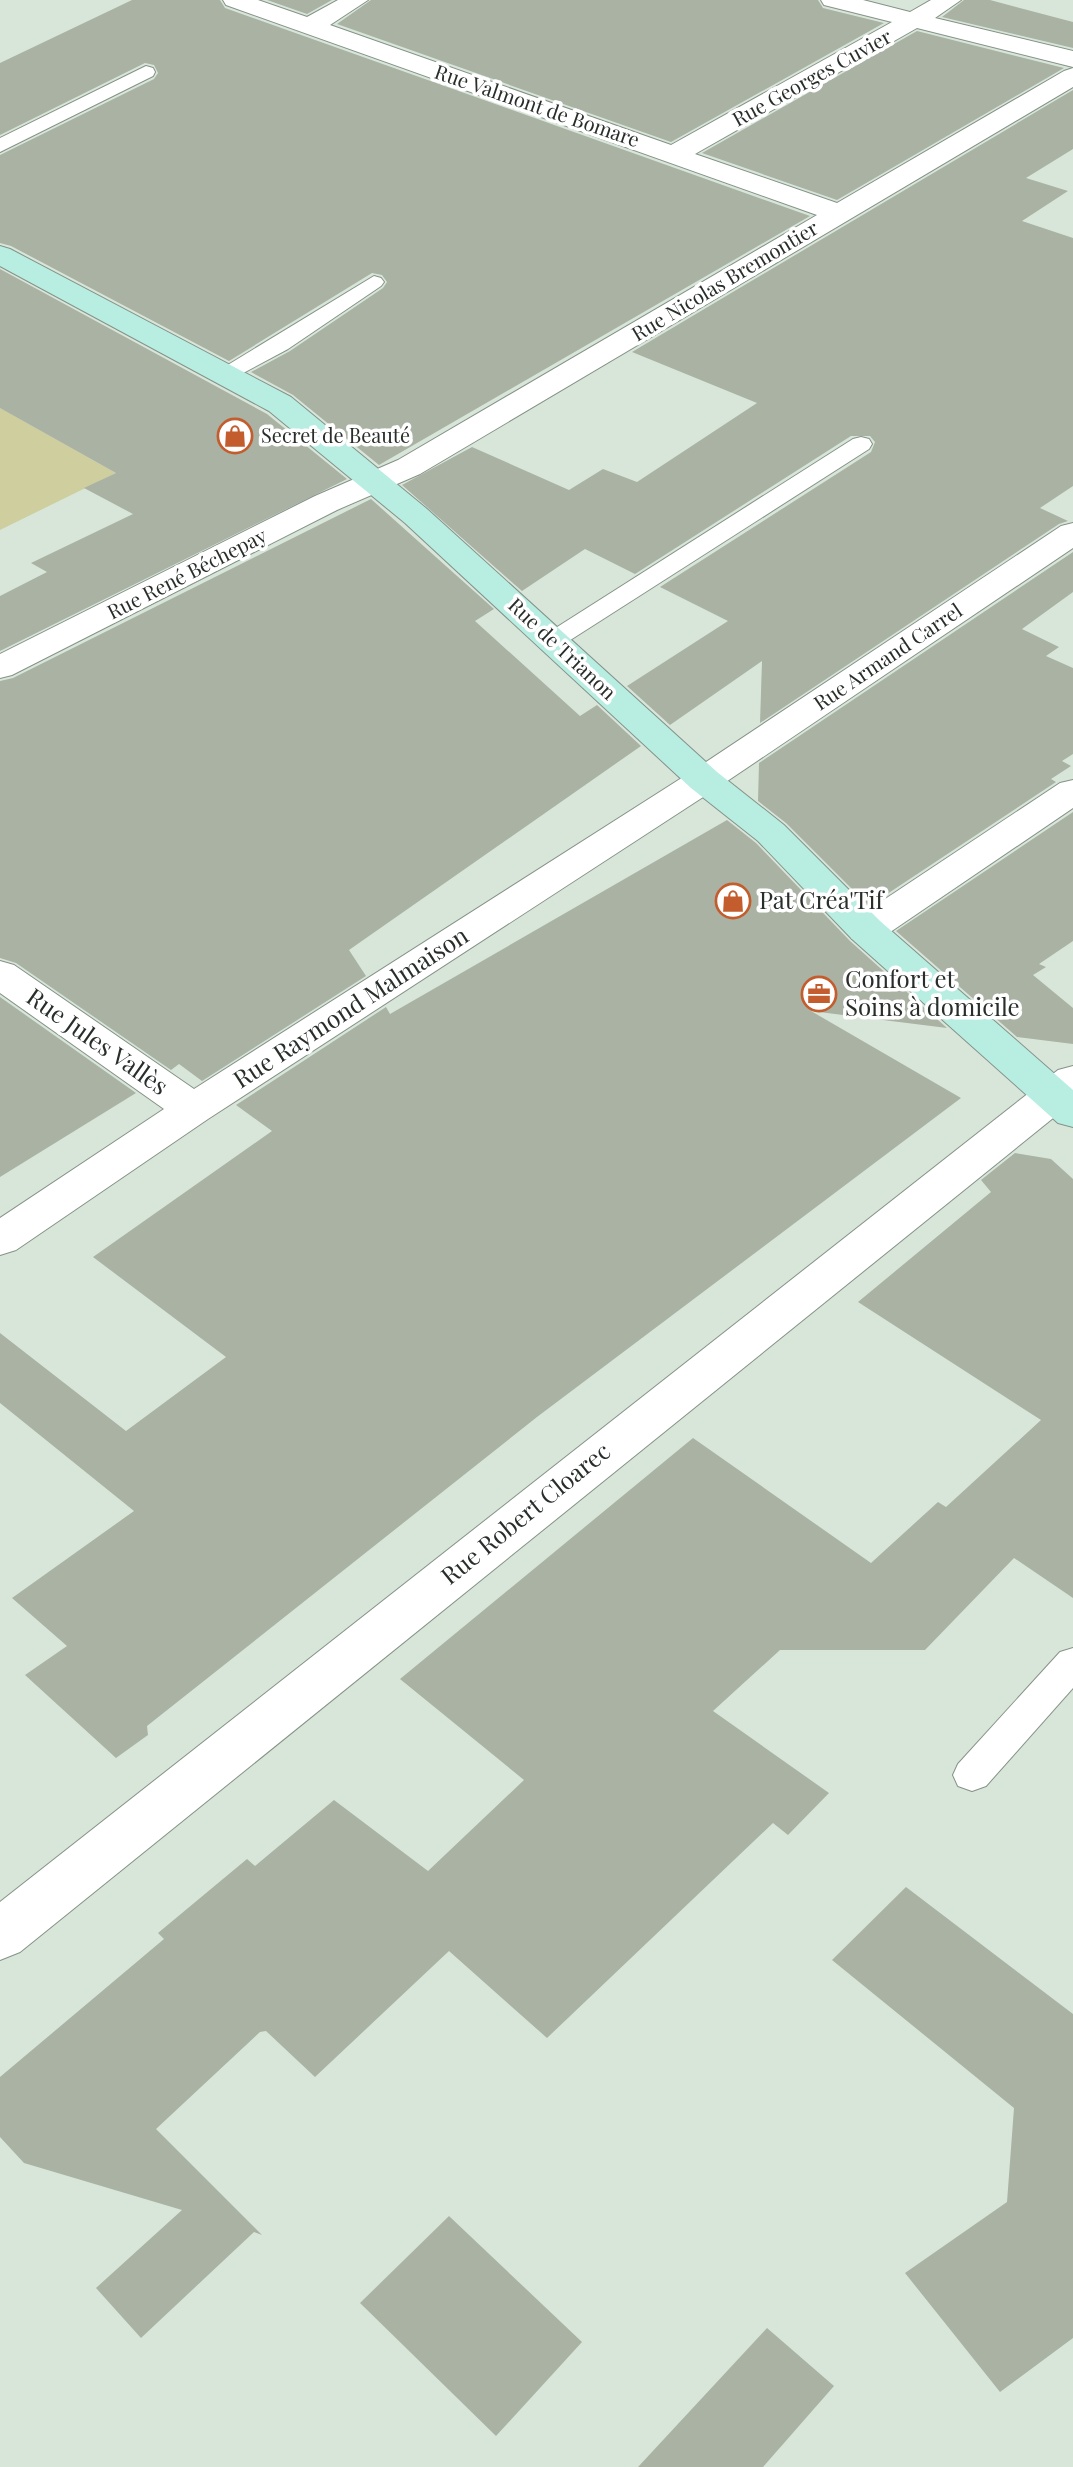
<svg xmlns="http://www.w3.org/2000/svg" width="1073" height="2467" font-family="'Playfair Display',serif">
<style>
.green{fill:#cece9e}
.building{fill:#aab2a3}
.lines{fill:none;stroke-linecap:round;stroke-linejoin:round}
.lane-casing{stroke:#859287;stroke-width:2}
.street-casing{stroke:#859287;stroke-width:2}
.secondary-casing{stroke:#859287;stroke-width:2}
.lane{fill:#fff;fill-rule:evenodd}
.street{fill:#fff;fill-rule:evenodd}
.secondary{fill:#b8ede2;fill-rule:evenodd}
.labels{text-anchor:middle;stroke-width:7;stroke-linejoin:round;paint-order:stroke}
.far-street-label{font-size:20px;fill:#282e29;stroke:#fff}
.far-poi-label{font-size:20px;fill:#282e29;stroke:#fff;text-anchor:start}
.poi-label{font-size:24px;fill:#282e29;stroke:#fff;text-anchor:start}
.street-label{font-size:24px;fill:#282e29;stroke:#fff}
</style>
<rect width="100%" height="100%" fill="#d8e6da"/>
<path class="green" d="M0,408L2,409L116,473L0,530Z"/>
<g class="building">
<path d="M132,0H220L225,8L810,216L379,465L293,395L251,372L290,351L383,288L387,282L382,275L372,273L229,361L11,246L0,243V155L154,79L158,73L154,65L145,63L0,135V63Z"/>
<path d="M267,0H332L307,14Z"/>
<path d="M371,0H818L823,8L884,23L671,142L337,24Z"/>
<path d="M964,0H990L1073,22V48L942,17Z"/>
<path d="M917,31L1064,68L837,200L702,153Z"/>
<path d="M1073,90V149L1026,178L1068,191L1022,221L1073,238V486L1040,508L1068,521L1059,524L760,723L762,661L670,725L627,686L728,621L660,587L871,452L875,442L870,436H851L635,574L585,549L522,591L402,485L472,447L569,490L603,469L637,482L757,403L632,352Z"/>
<path d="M0,269L267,414L347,479L0,651V596L47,572L31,563L133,514L84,488L116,473L0,408Z"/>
<path d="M371,499L494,609L475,621L580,716L597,705L641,746L349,950L366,976L202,1081L179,1064L171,1070L16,963L0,958V681L13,678Z"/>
<path d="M1073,552V592L1022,629L1059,647L1046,656L1073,668V754L1062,761L1071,766L1051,779L1056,782L869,906L786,823L758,801L759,763Z"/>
<path d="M1073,812V941L1039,964L1046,967L1033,975L1073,1008V1044L1017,1037L896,931Z"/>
<path d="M727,820L756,843L850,941L947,1028L811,1011L961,1098L537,1417L147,1726L148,1735L116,1758L25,1675L67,1646L12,1598L134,1511L0,1403V1333L126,1431L226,1357L93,1257L272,1131L236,1105L386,1007L390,1014Z"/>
<path d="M0,997L136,1093L0,1177Z"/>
<path d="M1015,1153L1051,1159L1073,1179V1598L1014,1558L925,1650H780L713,1711L829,1793L788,1835L773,1823L547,2038L449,1951L315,2077L266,2031L260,2032L156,2129L262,2235L254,2232L141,2338L96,2288L182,2210L24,2163L0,2137V2077L164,1939L158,1933L247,1859L255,1866L334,1800L428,1871L524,1780L400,1679L693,1438L871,1563L938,1502L946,1507L1041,1420L858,1302L991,1192L981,1180Z"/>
<path d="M906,1887L1073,2014V2338L1000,2392L905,2273L1007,2202L1014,2108L832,1960Z"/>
<path d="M449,2216L582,2342L496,2436L360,2303Z"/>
<path d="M767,2328L834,2386L763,2467H638Z"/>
</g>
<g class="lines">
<g class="lane-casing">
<g id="lane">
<path d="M146,66L153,68L155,72L153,76L0,152V138Z"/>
<path d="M374,276L381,278L384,282L381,286L288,349L232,379L224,381L213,374Z"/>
<path d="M861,437L869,439L872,444L869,449L561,646H543L539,641L543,636L853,439Z"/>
<path d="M1073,1648V1688L986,1786L972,1791L958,1786L953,1775L958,1764L1060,1652Z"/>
</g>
</g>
<g class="street-casing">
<g id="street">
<path d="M223,0H258L307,17L338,0H368L330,25L671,145L892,22L824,5L821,0H863L910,12L931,0H961L935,18L1073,51V67L917,28L695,154L837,203L1064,71L1073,68V87L420,474L337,510L12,675L0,678V654L315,496L398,460L817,215L226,5Z"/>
<path d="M1073,523V548L717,788L208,1119L16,1250L0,1255V1218L164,1109L0,993V961L14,965L194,1089L691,772L1061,526Z"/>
<path d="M1073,780V808L880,939L866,942L852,939L846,930L852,921L1060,783Z"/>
<path d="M1073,1066V1102L20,1952L0,1960V1902L1058,1070Z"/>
</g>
</g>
<g class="secondary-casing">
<path id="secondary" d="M0,246L10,249L291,397L427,509L717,772L784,825L880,921L1073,1090V1127L1058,1123L852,939L758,841L691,788L405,523L269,411L0,266Z"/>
</g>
<use href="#lane" class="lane"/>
<use href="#street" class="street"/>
<use href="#secondary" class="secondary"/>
</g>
<defs>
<g id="shop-ring" transform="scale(1.8)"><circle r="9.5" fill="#fff" stroke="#c35d2e" stroke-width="1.5"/><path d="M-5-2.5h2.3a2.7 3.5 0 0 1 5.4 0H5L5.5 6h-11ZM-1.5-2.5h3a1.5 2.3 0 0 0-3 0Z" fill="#c35d2e"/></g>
<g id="office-ring" transform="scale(1.8)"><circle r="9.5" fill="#fff" stroke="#c35d2e" stroke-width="1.5"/><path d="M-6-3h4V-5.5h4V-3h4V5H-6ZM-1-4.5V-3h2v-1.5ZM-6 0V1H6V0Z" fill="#c35d2e"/></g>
</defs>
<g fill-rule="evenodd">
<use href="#shop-ring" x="235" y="436"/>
<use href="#shop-ring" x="733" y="901"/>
<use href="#office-ring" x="819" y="994"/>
</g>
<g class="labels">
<g class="far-street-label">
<text transform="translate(812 78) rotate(-29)" y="7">Rue Georges Cuvier</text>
<text transform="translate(537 106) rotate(19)" y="7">Rue Valmont de Bomare</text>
<text transform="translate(725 281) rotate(-31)" y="7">Rue Nicolas Bremontier</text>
<text transform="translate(187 574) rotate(-27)" y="7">Rue René Béchepay</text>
<text transform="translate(562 649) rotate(43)" y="7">Rue de Trianon</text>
<text transform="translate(888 657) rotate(-34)" y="7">Rue Armand Carrel</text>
</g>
<g class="far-poi-label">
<text x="261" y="443">Secret de Beauté</text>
</g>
<g class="poi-label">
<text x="759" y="909">Pat Créa'Tif</text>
<text x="845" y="988">Confort et<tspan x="845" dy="28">Soins à domicile</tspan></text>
</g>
<g class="street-label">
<text transform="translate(351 1008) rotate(-33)" y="8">Rue Raymond Malmaison</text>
<text transform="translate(97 1042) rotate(35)" y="8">Rue Jules Vallès</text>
<text transform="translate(526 1514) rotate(-39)" y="8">Rue Robert Cloarec</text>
</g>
</g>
</svg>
